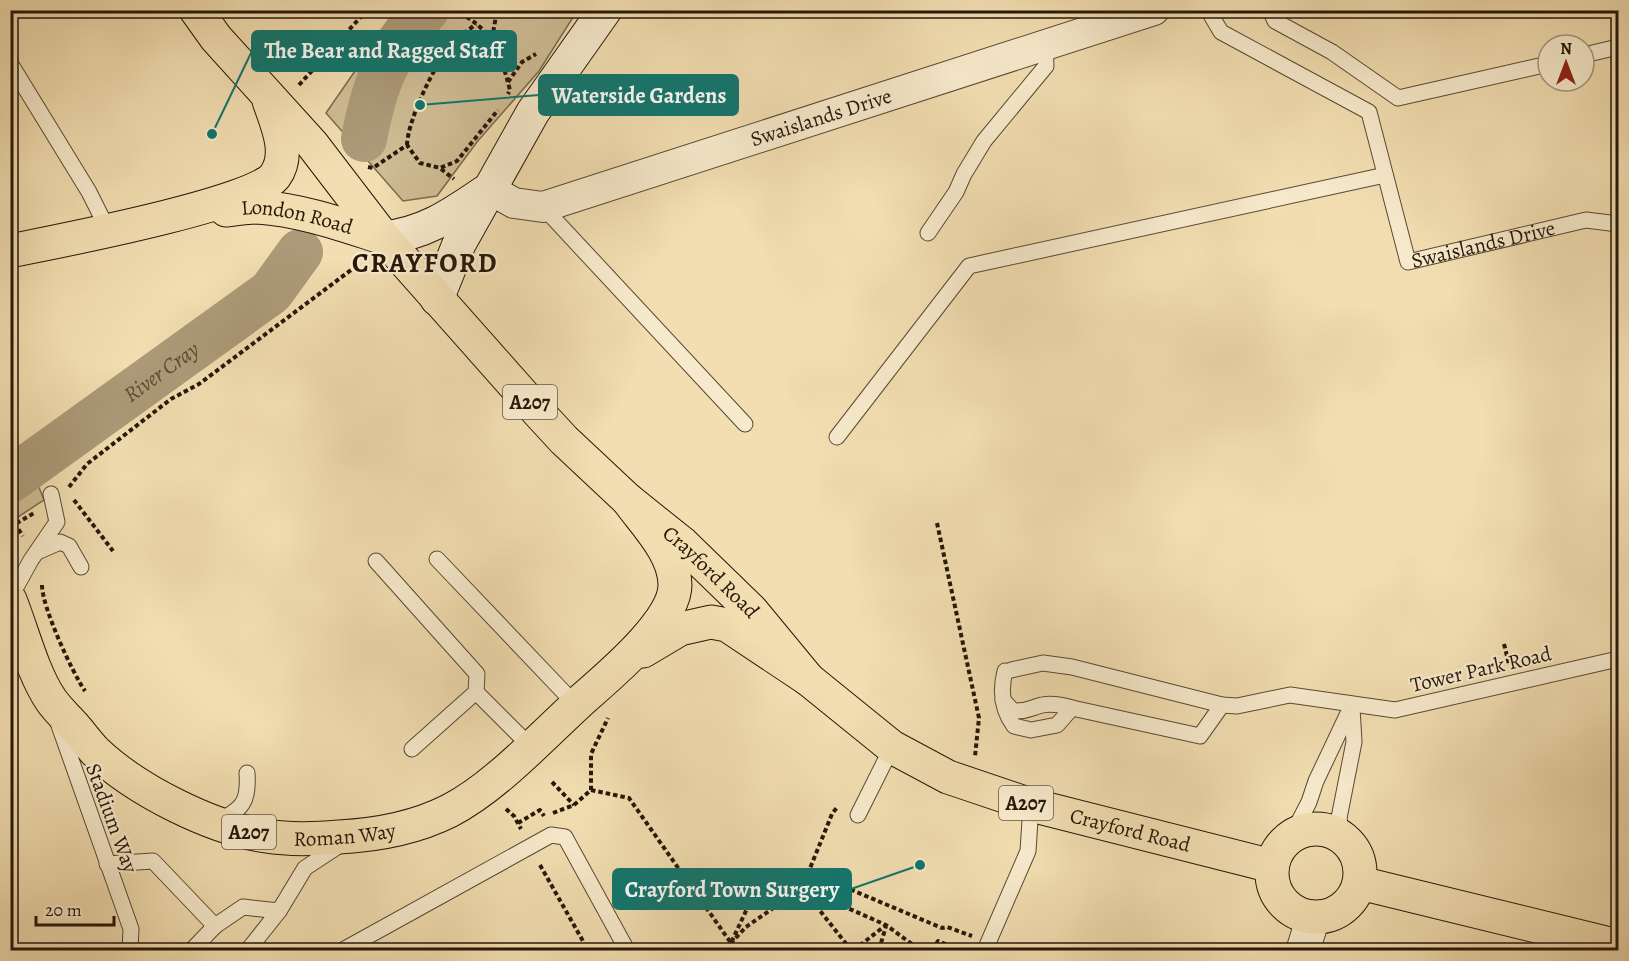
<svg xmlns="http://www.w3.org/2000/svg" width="1629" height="961" font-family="Alegreya,serif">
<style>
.green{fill:#cfbc94;stroke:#7a6a4e;stroke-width:1.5}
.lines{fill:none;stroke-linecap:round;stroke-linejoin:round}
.river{stroke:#ac9a78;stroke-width:46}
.service-casing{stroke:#584933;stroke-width:17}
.minor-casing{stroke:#584933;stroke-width:32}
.tertiary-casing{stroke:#584933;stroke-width:35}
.secondary-casing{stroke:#251709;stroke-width:35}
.primary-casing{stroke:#251709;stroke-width:35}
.path{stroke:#251709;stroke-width:4;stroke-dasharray:4.5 3;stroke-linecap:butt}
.service{stroke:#f7eacc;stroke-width:15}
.minor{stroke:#f7eacc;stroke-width:30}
.tertiary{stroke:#f7eacc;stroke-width:33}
.secondary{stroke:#f7eacc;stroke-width:33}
.primary{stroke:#f2deb1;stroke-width:33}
.labels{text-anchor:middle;stroke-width:4.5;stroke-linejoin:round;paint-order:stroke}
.shield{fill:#f7eacc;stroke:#645644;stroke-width:1.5}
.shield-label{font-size:20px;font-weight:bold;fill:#251709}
.street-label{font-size:21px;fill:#251709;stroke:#f7eacc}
.water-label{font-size:22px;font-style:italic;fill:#5b4b35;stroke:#f7eacc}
.district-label{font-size:27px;font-weight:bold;letter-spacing:1.5px;fill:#251709;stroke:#f7eacc}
.leader{fill:none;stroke:#0f766e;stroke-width:2}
.callout-dot{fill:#0f766e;stroke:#f7eacc;stroke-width:2}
.callout{fill:#0f766e;stroke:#0f766e;stroke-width:2}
.callout-label{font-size:22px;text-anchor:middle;font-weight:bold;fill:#fff}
</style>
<rect width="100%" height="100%" fill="#f2deb1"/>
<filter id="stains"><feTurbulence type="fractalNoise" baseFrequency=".00333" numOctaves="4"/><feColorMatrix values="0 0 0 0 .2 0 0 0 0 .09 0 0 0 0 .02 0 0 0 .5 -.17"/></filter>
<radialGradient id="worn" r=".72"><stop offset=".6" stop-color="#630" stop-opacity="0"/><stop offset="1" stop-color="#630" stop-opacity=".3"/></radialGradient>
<g class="green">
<path d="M397,10L577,11L539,71L477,142L437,196L403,201L326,113Z"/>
<path d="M22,445L44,500L18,517C5,506 10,465 11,448Z"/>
</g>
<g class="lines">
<g class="river">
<path d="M364,139C374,85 387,50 426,10"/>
<path id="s1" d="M10,480L271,292L300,252"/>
</g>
<g class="service-casing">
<g id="service">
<path id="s2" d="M1208,10L1221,32L1369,112L1408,262L1586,220L1618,224"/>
<path d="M1270,10L1275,21L1332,52L1398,98L1548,64"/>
<path d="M1584,55L1618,47"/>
<path d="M10,63L89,192L108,230"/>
<path d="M543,207L745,424"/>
<path d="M928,233L956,192L964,174L984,141L1046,66L1045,44"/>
<path d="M837,437L969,266L1385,175"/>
<path d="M37,552L60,542L69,546L81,567"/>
<path d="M437,559L576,705"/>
<path d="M376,561L477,674L476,692L412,749"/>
<path d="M10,598L31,560L57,522L51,494"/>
<path d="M1011,670L1043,663L1072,667L1222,705L1237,706L1290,695L1395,710L1618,659"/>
<path d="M1005,671C1000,691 1002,710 1014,726L1031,730L1057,725L1072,708L1200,736L1222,705"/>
<path d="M476,692L531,747"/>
<path d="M1003,700L1013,711C1027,712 1030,708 1042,705C1053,703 1062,705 1072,708"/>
<path d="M56,717L131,929L130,950"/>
<path d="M858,815L892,747"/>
<path d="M218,822C243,808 249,802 247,773"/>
<path d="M1291,837L1309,802L1316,781L1352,705"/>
<path d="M1342,837L1339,818L1354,742L1352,708"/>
<path d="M107,864L153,861L215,926L192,950"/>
<path d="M215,926L243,907L279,911"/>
<path d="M248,950L279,911L305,868L340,845"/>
<path d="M343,950L551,835L565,837L627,950"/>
<path d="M985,950L1028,851L1031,805"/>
</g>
</g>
<g class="minor-casing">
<g id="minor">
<path id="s3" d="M489,189L514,203L543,207L1154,10"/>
</g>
</g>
<g class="tertiary-casing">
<path id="tertiary" d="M1303,950L1313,918"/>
</g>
<g class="secondary-casing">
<g id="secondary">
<path d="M384,238C426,233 451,215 485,192"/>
<path d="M437,299L459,244L533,112L605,10"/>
</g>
</g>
<g class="primary-casing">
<g id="primary">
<path id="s4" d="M196,10L216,38L312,144L384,238L540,414L564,440L628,500L683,544L751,610L808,679"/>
<path id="s5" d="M226,210C236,209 248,207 258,207C302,210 343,225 384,238"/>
<path d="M10,251C54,242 255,204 275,176C291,154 277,124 269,101"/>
<path id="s6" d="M10,600C22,630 33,674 51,700C57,709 66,717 74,726C81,734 88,744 96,752C136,790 211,828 266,836C290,840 315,839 339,837C377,835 415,828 449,811C496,787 544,734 584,698C610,675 675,621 675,585C675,553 646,525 628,500"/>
<path id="s7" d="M643,651L680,629L711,622L727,625L808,679L892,747L948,777L1031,805L1272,866"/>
<circle cx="1316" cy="873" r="44"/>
<path d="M1360,883L1618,946"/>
</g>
</g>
<g class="path">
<path d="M453,10C492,27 500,52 510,90L508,94"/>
<path d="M492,39L497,10"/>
<path d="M508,82L522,62L536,54"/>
<path d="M299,85L367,10"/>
<path d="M407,145C408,119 434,67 450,45C456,37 468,31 476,24"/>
<path d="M368,167L373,168L407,145L420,163L440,168L457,161L498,110"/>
<path d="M441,169L454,179"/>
<path d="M69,487L87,464L171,399L199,384L359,264"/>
<path d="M74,500L113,551"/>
<path d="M10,517L23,536"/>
<path d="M937,523L979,718L975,756"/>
<path d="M10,527L34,513"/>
<path d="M42,585C42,607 72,672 85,691"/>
<path d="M1504,644L1509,664"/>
<path d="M552,782L574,805"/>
<path d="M591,790L629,798L731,943L765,870L802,888L851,950"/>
<path d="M506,809L514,816L521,829"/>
<path d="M553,813L574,805L591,790V754L608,718"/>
<path d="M518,823L540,810L544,816"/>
<path d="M540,865L588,950"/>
<path d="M809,872L942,928L947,927L972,936"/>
<path d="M802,888L832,814L838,806"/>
<path d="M735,950L731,943L746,927L802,888L886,925L920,950"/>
<path d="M854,950L886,925"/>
<path d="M879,950L886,926"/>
<path d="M932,950L938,941L960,950"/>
</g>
<use href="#service" class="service"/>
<use href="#minor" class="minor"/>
<use href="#tertiary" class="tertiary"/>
<use href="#secondary" class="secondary"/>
<use href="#primary" class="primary"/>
</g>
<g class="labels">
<g class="shield">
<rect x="503" y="385" width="54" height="34" rx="4.5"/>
<rect x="999" y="786" width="54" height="34" rx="4.5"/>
<rect x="222" y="815" width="54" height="34" rx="4.5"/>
</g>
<g class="shield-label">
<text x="530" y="409">A207</text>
<text x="1026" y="810">A207</text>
<text x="249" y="839">A207</text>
</g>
<g class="street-label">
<text dy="7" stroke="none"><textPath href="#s3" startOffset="350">Swaislands Drive</textPath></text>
<text dy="7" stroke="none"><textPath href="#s5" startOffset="72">London Road</textPath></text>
<text dy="7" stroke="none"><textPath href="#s2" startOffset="426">Swaislands Drive</textPath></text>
<text dy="7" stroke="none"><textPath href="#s4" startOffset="764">Crayford Road</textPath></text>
<text transform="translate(1481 669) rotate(-13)" y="7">Tower Park Road</text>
<text transform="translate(112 818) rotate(70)" y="7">Stadium Way</text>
<text dy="7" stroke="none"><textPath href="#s7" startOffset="550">Crayford Road</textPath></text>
<text dy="7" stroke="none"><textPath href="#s6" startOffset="448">Roman Way</textPath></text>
</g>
<g class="water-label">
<text dy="8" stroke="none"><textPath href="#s1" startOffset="186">River Cray</textPath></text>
</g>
<g class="district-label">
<text x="425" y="272">CRAYFORD</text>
</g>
</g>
<path class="leader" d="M212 134L252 51M420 105L539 95M920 865L851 889"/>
<g class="callout-dot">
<circle cx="212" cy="134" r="6"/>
<circle cx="420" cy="105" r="6"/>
<circle cx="920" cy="865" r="6"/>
</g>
<g class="callout">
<rect x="252" y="31" width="264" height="40" rx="6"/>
<rect x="539" y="75" width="199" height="40" rx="6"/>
<rect x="613" y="869" width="238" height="40" rx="6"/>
</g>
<g class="callout-label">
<text x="384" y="58">The Bear and Ragged Staff</text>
<text x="639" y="103">Waterside Gardens</text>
<text x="732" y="897">Crayford Town Surgery</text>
</g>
<rect width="1629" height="961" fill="none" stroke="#f2deb1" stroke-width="36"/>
<rect x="12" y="12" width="1605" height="937" fill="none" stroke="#251709" stroke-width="3"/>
<rect x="18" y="18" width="1593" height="925" fill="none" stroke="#251709" stroke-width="1.5"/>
<g transform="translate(1566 63)"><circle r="28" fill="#f7eacc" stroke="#a3967e" stroke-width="1.5"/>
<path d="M0-4.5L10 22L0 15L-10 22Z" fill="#8f2418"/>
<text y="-9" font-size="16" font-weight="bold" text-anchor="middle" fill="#251709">N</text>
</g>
<path d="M36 916v9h78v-9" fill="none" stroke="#251709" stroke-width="3"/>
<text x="45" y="916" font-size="18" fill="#251709" stroke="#f7eacc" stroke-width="4.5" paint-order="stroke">20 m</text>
<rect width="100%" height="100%" filter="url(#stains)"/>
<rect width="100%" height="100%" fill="url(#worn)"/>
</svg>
